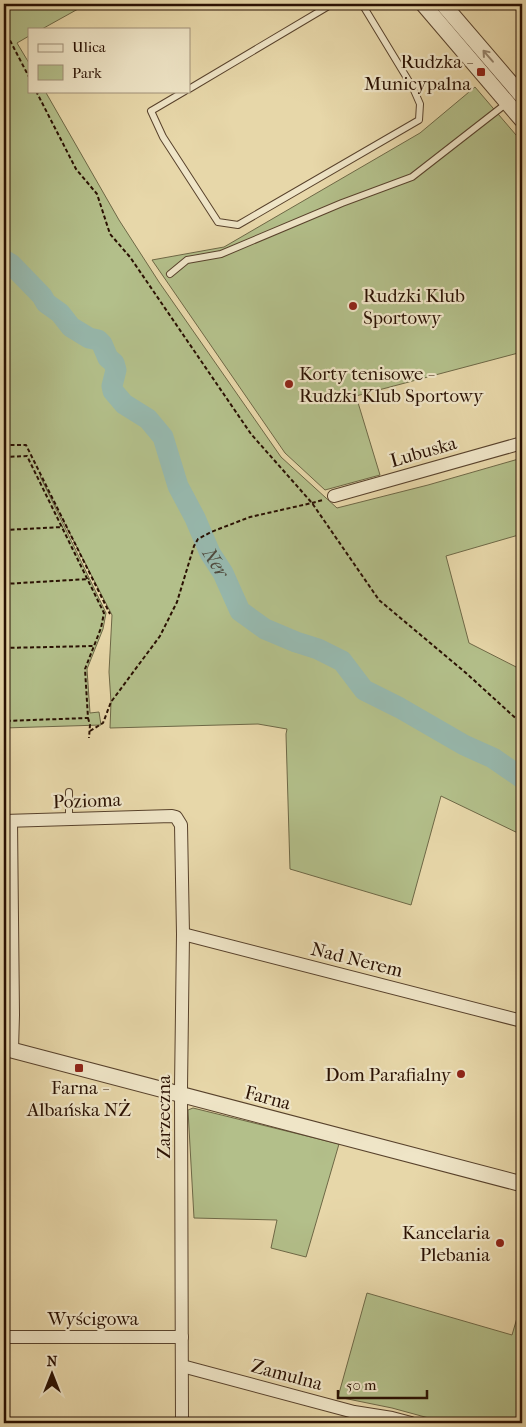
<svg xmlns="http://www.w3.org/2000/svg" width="526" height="1427" font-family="'IM FELL French Canon',serif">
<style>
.green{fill:#b3bf8a;stroke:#6e6846}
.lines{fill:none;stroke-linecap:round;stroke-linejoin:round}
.river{stroke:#97b8ad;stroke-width:21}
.service-casing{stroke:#58422c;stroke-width:8}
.minor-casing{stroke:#58422c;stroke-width:14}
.tertiary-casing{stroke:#58422c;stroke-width:17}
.path{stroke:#291002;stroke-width:2;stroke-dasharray:4 2.5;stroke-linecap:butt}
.service{stroke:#efe5c7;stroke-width:6}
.minor{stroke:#efe5c7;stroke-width:12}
.tertiary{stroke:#efe5c7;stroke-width:15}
.oneway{stroke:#96856e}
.poi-dot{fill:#8f2418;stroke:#efe5c7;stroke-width:2}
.labels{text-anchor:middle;stroke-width:4.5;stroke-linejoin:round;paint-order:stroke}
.poi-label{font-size:19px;fill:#291002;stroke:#efe5c7;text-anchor:end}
.street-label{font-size:19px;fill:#291002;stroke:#efe5c7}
.water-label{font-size:20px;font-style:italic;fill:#504b3e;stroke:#efe5c7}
</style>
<rect width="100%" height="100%" fill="#e7d7a9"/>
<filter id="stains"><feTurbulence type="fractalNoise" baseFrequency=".004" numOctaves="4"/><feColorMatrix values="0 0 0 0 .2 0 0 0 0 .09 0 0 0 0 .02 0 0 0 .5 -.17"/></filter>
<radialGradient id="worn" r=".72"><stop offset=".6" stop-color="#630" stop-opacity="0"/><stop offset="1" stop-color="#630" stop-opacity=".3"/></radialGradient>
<g class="green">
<path d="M4,4H87L42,29H29V36L17,43L29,63V91H45L119,220L159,282L281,457L337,508L428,485L522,458V534L446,556L469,643L522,670V835L441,796L411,905L290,869L286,734L287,729L258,724L110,728L111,702L109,672L112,615L40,476L106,613L103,629L87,669L90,713L99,712L101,725L4,728Z"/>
<path d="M475,87L522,142V352L356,396L380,475L325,490L285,453L152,260L224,247L420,133Z"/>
<path d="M193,1108L339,1144L306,1257L271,1248L277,1220L194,1218L188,1110Z"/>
<path d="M367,1293L512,1335L522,1301V1423H447L392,1408L338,1397Z"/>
</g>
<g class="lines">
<path class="river" id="s1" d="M4,260L11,264L42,296L46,303L60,313L71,327L89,338L98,340L102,344L108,358L114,363L116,370L112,386L113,391L124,404L148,419L163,437L178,486L195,518L210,553L223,573L240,611L265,629L296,642L318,649L342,661L364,690L400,708L464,745L493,758L522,778"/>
<g class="service-casing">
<g id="service">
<path d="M189,89L332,4"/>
<path d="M185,91L151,111L163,137L218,222L238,225L419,120L420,104L413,88L362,4"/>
<path d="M170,274L187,260L221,254L342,203L412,177L507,103"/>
<path d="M69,792V819"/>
</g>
</g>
<g class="minor-casing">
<g id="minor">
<path d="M334,496L522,443"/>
<path d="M4,821L172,816L176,817L181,825L183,934L181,1088L182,1423"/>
<path d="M11,821L13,1015L12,1050"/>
<path d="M183,934L522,1021"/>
<path d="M4,1337H182"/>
<path d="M182,1366L354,1412L392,1418L411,1423"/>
</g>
</g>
<g class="tertiary-casing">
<g id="tertiary">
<path d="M423,4L522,120"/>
<path d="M443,4L522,96"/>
<path d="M4,1048L522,1184"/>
</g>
</g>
<g class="path">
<path d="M4,29L29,77"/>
<path d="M36,91L76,169L97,194L110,234L130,257L251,434L312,503L379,600L466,673L522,724"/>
<path d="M4,445H26L110,614"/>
<path d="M4,457L27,456L104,613L101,628L85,669L88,718L4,721"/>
<path d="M4,530L63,527"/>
<path d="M4,584L89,579"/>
<path d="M4,648L94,646"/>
<path d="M88,718L90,725L89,738"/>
<path d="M90,731L103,723L111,702L160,636L177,602L194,546L198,539L211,532L250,517L312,503L323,500"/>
</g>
<use href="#service" class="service"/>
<use href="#minor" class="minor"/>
<use href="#tertiary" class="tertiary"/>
</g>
<defs><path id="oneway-shaft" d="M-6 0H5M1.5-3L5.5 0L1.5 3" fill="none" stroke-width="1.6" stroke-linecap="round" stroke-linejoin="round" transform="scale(1.25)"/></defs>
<use class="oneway" href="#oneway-shaft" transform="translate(488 56) rotate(-131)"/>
<g class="poi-dot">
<rect x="476" y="67" width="10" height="10" rx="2.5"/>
<circle cx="353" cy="306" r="5"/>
<circle cx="289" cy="384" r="5"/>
<rect x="74" y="1063" width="10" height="10" rx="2.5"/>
<circle cx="461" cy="1074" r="5"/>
<circle cx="500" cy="1243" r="5"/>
</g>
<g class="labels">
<g class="poi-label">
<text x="471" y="68">Rudzka -<tspan x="471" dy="22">Municypalna</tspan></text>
<text x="363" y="302" text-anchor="start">Rudzki Klub<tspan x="363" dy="22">Sportowy</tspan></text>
<text x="299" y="380" text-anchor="start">Korty tenisowe -<tspan x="299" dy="22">Rudzki Klub Sportowy</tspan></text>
<text x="451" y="1081">Dom Parafialny</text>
<text x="79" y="1094" text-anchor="middle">Farna -<tspan x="79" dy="22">Albańska NŻ</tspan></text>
<text x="490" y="1239">Kancelaria<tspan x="490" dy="22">Plebania</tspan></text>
</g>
<g class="street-label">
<text transform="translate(423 451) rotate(-16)" y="7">Lubuska</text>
<text transform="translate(87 800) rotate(-2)" y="7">Pozioma</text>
<text transform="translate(357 959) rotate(14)" y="7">Nad Nerem</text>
<text transform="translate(268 1097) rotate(15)" y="7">Farna</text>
<text transform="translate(163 1117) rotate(-90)" y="7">Zarzeczna</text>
<text x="93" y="1325">Wyścigowa</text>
<text transform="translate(287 1374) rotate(15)" y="7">Zamulna</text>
</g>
<g class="water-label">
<text dy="7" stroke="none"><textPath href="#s1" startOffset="389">Ner</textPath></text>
</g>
</g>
<rect width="526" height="1427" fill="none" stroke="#e7d7a9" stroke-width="20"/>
<rect x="5" y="5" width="516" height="1417" fill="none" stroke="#291002" stroke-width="2.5"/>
<rect x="10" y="10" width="506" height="1407" fill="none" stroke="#291002"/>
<rect x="28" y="28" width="162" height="65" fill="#efe5c7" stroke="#a09078"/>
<rect x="38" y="44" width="25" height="8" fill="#efe5c7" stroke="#a09078"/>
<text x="72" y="52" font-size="15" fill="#291002">Ulica</text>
<rect x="38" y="65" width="25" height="15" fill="#b3bf8a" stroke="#a09078"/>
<text x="72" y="78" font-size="15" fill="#291002">Park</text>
<g transform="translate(52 1374)" stroke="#efe5c7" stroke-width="4" paint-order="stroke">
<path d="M0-4L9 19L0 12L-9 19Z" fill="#291002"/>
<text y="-8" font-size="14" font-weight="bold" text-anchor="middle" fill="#291002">N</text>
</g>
<path d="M338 1390v8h89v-8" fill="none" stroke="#291002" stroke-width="2.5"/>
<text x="346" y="1390" font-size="15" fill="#291002" stroke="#efe5c7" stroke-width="4" paint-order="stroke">50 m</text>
<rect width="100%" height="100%" filter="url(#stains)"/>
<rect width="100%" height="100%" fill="url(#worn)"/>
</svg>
